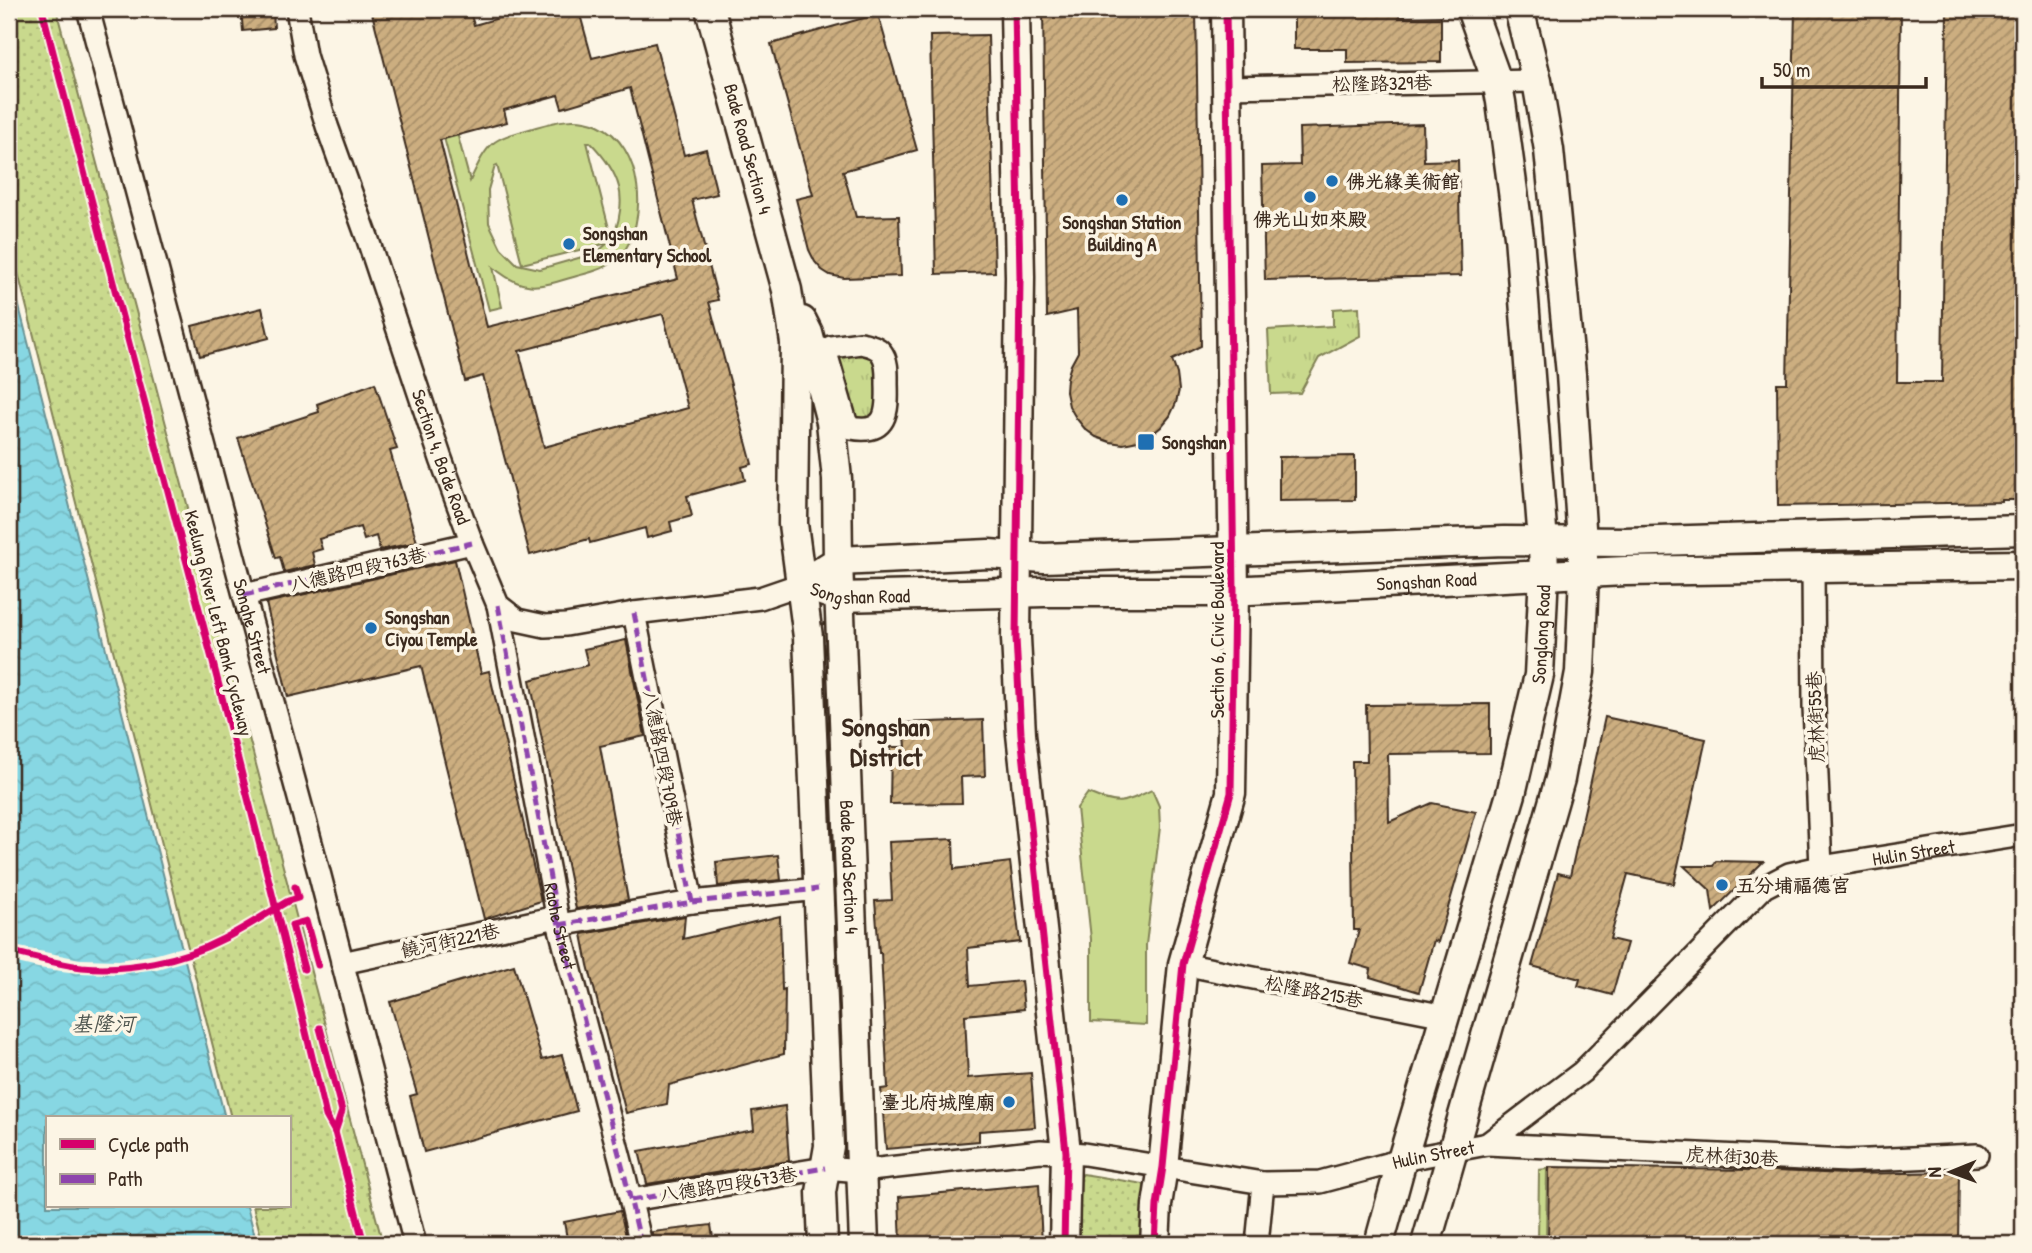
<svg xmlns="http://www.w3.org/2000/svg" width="2032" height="1253" font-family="'Patrick Hand','LXGW WenKai TC',sans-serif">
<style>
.grass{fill:url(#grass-tufts);stroke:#828256;stroke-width:2}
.park{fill:url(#park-dots);stroke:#828256;stroke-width:2}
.garden{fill:#c9d98d;stroke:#828256;stroke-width:2;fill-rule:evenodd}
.water{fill:url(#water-waves);stroke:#699294;stroke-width:2}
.pier{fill:#fcf5e5}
.building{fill:url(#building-hatch);stroke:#3b2a1e;stroke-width:2;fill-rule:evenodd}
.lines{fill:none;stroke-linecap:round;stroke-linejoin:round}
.street-casing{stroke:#3b2a1e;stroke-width:26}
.secondary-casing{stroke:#3b2a1e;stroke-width:33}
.street{stroke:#fcf5e5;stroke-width:21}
.secondary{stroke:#fcf5e5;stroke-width:28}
.quiet{stroke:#8e44ad;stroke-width:5;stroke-dasharray:10 5;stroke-linecap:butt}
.cycleway-casing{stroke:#fcf5e5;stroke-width:11}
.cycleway{stroke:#d6006c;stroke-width:7}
.poi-dot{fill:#1f6fb2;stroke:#fcf5e5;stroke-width:2.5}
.labels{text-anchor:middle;stroke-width:7;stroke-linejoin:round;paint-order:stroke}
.street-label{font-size:19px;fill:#3b2a1e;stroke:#fcf5e5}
.poi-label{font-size:19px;font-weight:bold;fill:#3b2a1e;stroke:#fcf5e5;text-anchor:start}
.water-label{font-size:21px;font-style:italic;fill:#4e554f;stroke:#fcf5e5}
.district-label{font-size:26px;font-weight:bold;fill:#3b2a1e;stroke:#fcf5e5}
</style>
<defs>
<pattern id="grass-tufts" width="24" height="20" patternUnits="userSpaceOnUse" patternTransform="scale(1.75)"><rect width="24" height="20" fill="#c9d98d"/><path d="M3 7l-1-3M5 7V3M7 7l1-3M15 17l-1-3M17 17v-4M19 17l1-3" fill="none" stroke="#aeba79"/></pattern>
<pattern id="park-dots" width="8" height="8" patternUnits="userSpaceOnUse" patternTransform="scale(1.75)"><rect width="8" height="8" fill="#c9d98d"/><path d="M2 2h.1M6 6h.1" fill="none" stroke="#aeba79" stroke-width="1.8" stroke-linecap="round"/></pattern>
<pattern id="water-waves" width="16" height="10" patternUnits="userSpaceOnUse" patternTransform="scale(1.75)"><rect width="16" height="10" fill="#87d7e3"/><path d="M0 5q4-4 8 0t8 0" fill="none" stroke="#75b9c2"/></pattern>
<pattern id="building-hatch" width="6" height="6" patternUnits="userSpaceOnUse" patternTransform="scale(1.75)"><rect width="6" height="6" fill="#ccae80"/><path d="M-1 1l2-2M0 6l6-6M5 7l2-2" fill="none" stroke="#a78e68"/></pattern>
</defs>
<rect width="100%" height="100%" fill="#fcf5e5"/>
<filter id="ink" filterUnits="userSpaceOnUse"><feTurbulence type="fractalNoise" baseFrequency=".0143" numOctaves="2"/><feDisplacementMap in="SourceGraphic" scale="14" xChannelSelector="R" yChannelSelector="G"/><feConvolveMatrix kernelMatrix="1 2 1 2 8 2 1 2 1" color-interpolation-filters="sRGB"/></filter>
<g filter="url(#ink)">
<g class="grass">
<path d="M1359,307L1360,336L1319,358L1300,393L1271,394L1268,330L1333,326V309Z"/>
<path d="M838,350H861L876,357L881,409L874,418L858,420L853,417L836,362Z"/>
</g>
<g class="park">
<path d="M9,9H56L383,1244H263L253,1206H289V1118H231L9,237Z"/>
<path d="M1083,1174L1144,1184L1142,1244H1076L1078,1180Z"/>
</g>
<g class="garden">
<path d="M449,103L470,181C490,138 491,140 536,127C556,121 577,116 598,125C643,145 650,223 620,256C609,268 592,272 577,276C539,287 525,294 493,267L502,307L489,310L436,107ZM587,142H590C621,174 629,198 612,240ZM497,165L522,264L608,243L596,253L540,269L517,264L501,248L489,223L488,190L495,166Z"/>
<path d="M1152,790L1159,806L1160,827L1146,945V1025L1091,1022V939L1077,808L1088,793C1118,806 1122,804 1152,790Z"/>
<path d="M1547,1169L1546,1244H1538L1539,1170Z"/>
</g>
<path class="water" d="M9,267L225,1118H47V1206H247L257,1244H9Z"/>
<path class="pier" d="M9,945L80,959L119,960L157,954L185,946L189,960L157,969L118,974L77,973L38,968L9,961Z"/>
<g class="building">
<path d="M241,9H273L274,28L243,31Z"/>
<path d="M371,9H469L474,25L530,9H558L560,17L579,11L592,58L655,43L684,155L706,149L717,194L692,200L718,300L709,302L752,464L742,467L745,480L687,496L692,516L670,522L672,531L647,538L645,528L590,543L589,539L530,555L483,376L465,381ZM630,88L678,279L487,327L440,140L507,122L504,110L558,95L562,108ZM663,314L688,408L544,447L519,351Z"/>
<path d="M1043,9H1196L1201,346L1172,360L1177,374L1179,390L1176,403L1170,416L1161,427L1150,436L1138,441L1123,444L1110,442L1096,437L1085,429L1076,418L1069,406L1066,392L1067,378L1071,365L1078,352L1077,310L1047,317Z"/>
<path d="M1294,9H1399V17L1441,16V62L1347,63V49H1294Z"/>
<path d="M1795,9H1901L1897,382H1942L1947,9H2023V500H2002V502L1778,506L1777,383H1787Z"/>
<path d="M878,14L917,150L843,171L856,217L899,216L901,276L844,278L830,275L822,270L815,262L809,250L796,199L813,195L771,44Z"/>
<path d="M988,35L995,272L936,274L930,36Z"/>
<path d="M1423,124L1424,161L1458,160L1461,276L1265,280L1262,166L1300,165L1299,128Z"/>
<path d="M262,308L269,338L200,356L192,326Z"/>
<path d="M375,383L397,449L390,451L417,542L380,550L376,536L364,540L360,527L319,539L322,549L312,552L315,565L284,572L280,557L276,558L238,438L319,412L317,404Z"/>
<path d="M1355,456V500L1279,501V457Z"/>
<path d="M455,560L481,673L489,671L541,901L484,919L421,666L288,697L266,603Z"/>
<path d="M626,640L645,736L600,746L628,900L576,909L530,680L588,665L584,649Z"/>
<path d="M1490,704V753L1388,754L1389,822L1432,803L1476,812L1438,942L1434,940L1419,992L1370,977L1371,969L1350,963L1359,930H1354L1352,761H1367L1366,705Z"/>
<path d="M1605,717L1706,739L1674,884L1628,874L1610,939L1627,943L1612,995L1578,986L1580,979L1532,966L1558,873L1570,876Z"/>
<path d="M983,720L985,776L961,777L962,803L890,804L891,747H906L904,723Z"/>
<path d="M953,839L954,869L1010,862L1020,942L968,948L970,986L1021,981L1024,1009L965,1015L968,1078L1031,1073L1035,1127L979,1131V1141L886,1149L881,1089L888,1088L881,953H879L875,901L892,900L889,842Z"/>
<path d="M778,855L781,880L718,886L716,862Z"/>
<path d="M1716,861L1763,862L1713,911L1710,890L1684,866H1713Z"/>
<path d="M685,916L683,939L780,916L782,990L785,989L784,1054L669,1085L667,1104L626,1113L588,965L582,934Z"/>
<path d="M514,965L542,1060L562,1055L577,1111L424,1152L410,1096L417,1094L390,1002Z"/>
<path d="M785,1106L789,1161L647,1184L639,1151L754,1130L752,1111Z"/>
<path d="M1549,1167L1752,1170L1846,1174L1959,1172L1958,1244H1548Z"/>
<path d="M1039,1184L1042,1244H991V1239L948,1244H901L899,1197Z"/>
<path d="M620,1211L628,1244H568L564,1222Z"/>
<path d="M711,1225L714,1244H654L652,1232Z"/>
</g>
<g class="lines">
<g class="street-casing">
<g id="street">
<path id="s1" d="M88,9L244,595L320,876L415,1244"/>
<path id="s2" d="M297,9L305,55L327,126L367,237L441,459L472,543L498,605L517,620L545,626L566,625L634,613L760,598L801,584"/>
<path d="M1227,87L1537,81"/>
<path d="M861,343C868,345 876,346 881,352C888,361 887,374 887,384C888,412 887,435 851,428L846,422L827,356L831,347Z"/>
<path d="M1813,567L1814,707L1821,867"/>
<path d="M244,595L472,543"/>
<path id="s3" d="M498,605L559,925L625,1177L641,1244"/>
<path d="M634,613L692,902"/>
<path d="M559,925L692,902L818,889"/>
<path d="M342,963L557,917"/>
<path d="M1183,964L1445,1016"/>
<path d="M1487,1144L1847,1161L1977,1155"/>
<path id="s4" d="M631,1200L825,1168L861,1171L1041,1151L1084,1154L1263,1183L1320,1182L1402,1160L1487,1144L1582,1072L1764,887L1789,874L1821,867L2023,835"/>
<path d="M1257,1244L1263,1183"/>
</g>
</g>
<g class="secondary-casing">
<g id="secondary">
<path id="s5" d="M710,9L787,290L795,343L793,524L808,637L829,1146L821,1192L823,1244"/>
<path d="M1015,9L1020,277L1016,638L1021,734L1066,1152L1064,1244"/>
<path id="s6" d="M802,321L808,333L831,422L837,479L838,561L864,1244"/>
<path d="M801,584L838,561L989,554L1044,558L1504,541L1625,542L2023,530"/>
<path id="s7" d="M801,584L839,597L1044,592H1209L1625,571L2023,565"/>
<path d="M1155,1244L1157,1205L1163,1167L1183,964L1231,793L1234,591L1226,9"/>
<path id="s8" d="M1379,1244L1402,1160L1511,794L1539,675L1544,573L1543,542L1519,236L1501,102L1497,81L1471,9"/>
<path d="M1426,1244L1560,779L1580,672L1584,573L1571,374L1549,150L1537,81L1519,9"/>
</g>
</g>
<use href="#street" class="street"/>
<use href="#secondary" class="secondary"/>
<g class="quiet">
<path d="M244,595L472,543"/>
<path d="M498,605L559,925L625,1177L641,1244"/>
<path d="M634,613L692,902"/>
<path d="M559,925L692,902L818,889"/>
<path d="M631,1200L825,1168"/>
</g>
<g class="cycleway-casing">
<g id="cycleway">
<path d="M42,9C136,378 239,745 326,1116L335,1132L364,1244"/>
<path d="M1015,9L1020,277L1016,638L1021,734L1066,1152L1064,1244"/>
<path d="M9,951C33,957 58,964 82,967C128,971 181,961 223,939C245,928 266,914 288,901L298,898L295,887"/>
<path d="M304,969L292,925L306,921L318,965"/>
<path d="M320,1028L342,1111L335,1132"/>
<path d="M1155,1244L1157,1205L1163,1167L1183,964L1231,793L1234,591L1226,9"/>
</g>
</g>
<use href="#cycleway" class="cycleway"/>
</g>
</g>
<g class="poi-dot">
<circle cx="1332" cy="181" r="7"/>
<circle cx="1310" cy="197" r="7"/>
<circle cx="1122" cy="200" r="7"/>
<circle cx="569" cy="244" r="7"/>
<rect x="1137" y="433" width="18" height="18" rx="3.5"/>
<circle cx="371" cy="628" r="7"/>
<circle cx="1722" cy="885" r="7"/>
<circle cx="1009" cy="1102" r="7"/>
</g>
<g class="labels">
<g class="street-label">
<text transform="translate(1382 83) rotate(-1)" y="7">松隆路329巷</text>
<text dy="7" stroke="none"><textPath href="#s5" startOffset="145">Bade Road Section 4</textPath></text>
<text dy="7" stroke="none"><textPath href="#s2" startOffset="471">Section 4, Ba'de Road</textPath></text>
<text transform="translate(358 569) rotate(-13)" y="7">八德路四段763巷</text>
<text dy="7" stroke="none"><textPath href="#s7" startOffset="628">Songshan Road</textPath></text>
<text dy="7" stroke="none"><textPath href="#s7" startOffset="61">Songshan Road</textPath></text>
<text transform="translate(219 623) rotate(76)" y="7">Keelung River Left Bank Cycleway</text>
<text dy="7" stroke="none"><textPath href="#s1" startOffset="639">Songhe Street</textPath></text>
<text transform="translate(1217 630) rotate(-90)" y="7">Section 6, Civic Boulevard</text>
<text dy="7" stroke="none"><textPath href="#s8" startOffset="632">Songlong Road</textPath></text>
<text transform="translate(1815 717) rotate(-92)" y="7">虎林街55巷</text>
<text transform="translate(663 758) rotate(79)" y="7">八德路四段709巷</text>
<text dy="7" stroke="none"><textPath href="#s4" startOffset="1400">Hulin Street</textPath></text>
<text dy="7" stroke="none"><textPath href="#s6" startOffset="551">Bade Road Section 4</textPath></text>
<text dy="7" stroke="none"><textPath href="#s3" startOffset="327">Raohe Street</textPath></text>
<text transform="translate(450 940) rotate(-12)" y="7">饒河街221巷</text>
<text transform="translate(1314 991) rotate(11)" y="7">松隆路215巷</text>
<text dy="7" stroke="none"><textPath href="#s4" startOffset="812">Hulin Street</textPath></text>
<text transform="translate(1732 1156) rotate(3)" y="7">虎林街30巷</text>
<text transform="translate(728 1184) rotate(-9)" y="7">八德路四段673巷</text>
</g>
<g class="poi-label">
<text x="1346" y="188">佛光緣美術館</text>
<text x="1310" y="226" text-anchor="middle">佛光山如來殿</text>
<text x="1122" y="229" text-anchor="middle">Songshan Station<tspan x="1122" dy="22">Building A</tspan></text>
<text x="583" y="240">Songshan<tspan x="583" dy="22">Elementary School</tspan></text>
<text x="1162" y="449">Songshan</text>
<text x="385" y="624">Songshan<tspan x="385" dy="22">Ciyou Temple</tspan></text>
<text x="1736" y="892">五分埔福德宮</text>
<text x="995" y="1109" text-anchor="end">臺北府城隍廟</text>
</g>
<g class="water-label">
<text x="103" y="1031">基隆河</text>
</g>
<g class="district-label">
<text x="886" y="736">Songshan<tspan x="886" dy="30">District</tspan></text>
</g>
</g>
<rect width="2032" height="1253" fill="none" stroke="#fcf5e5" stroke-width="35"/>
<rect x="18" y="18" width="1997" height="1218" fill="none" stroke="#3b2a1e" stroke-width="2.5" filter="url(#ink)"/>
<rect x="46" y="1116" width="245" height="91" fill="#fcf5e5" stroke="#afa495" stroke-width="2"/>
<rect x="60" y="1139" width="35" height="10" fill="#d6006c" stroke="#afa495" stroke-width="2"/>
<text x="108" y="1152" font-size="21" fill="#3b2a1e">Cycle path</text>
<rect x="60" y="1174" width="35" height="10" fill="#8e44ad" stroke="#afa495" stroke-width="2"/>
<text x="108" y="1186" font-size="21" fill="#3b2a1e">Path</text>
<g transform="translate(1951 1172) rotate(269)" stroke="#fcf5e5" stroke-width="5" paint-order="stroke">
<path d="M0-5L12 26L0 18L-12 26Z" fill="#3b2a1e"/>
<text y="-10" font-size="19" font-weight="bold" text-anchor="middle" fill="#3b2a1e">N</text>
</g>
<path d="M1762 77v10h164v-10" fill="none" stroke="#3b2a1e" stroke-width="3.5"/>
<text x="1773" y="77" font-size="21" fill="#3b2a1e" stroke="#fcf5e5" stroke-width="5" paint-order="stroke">50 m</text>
</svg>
